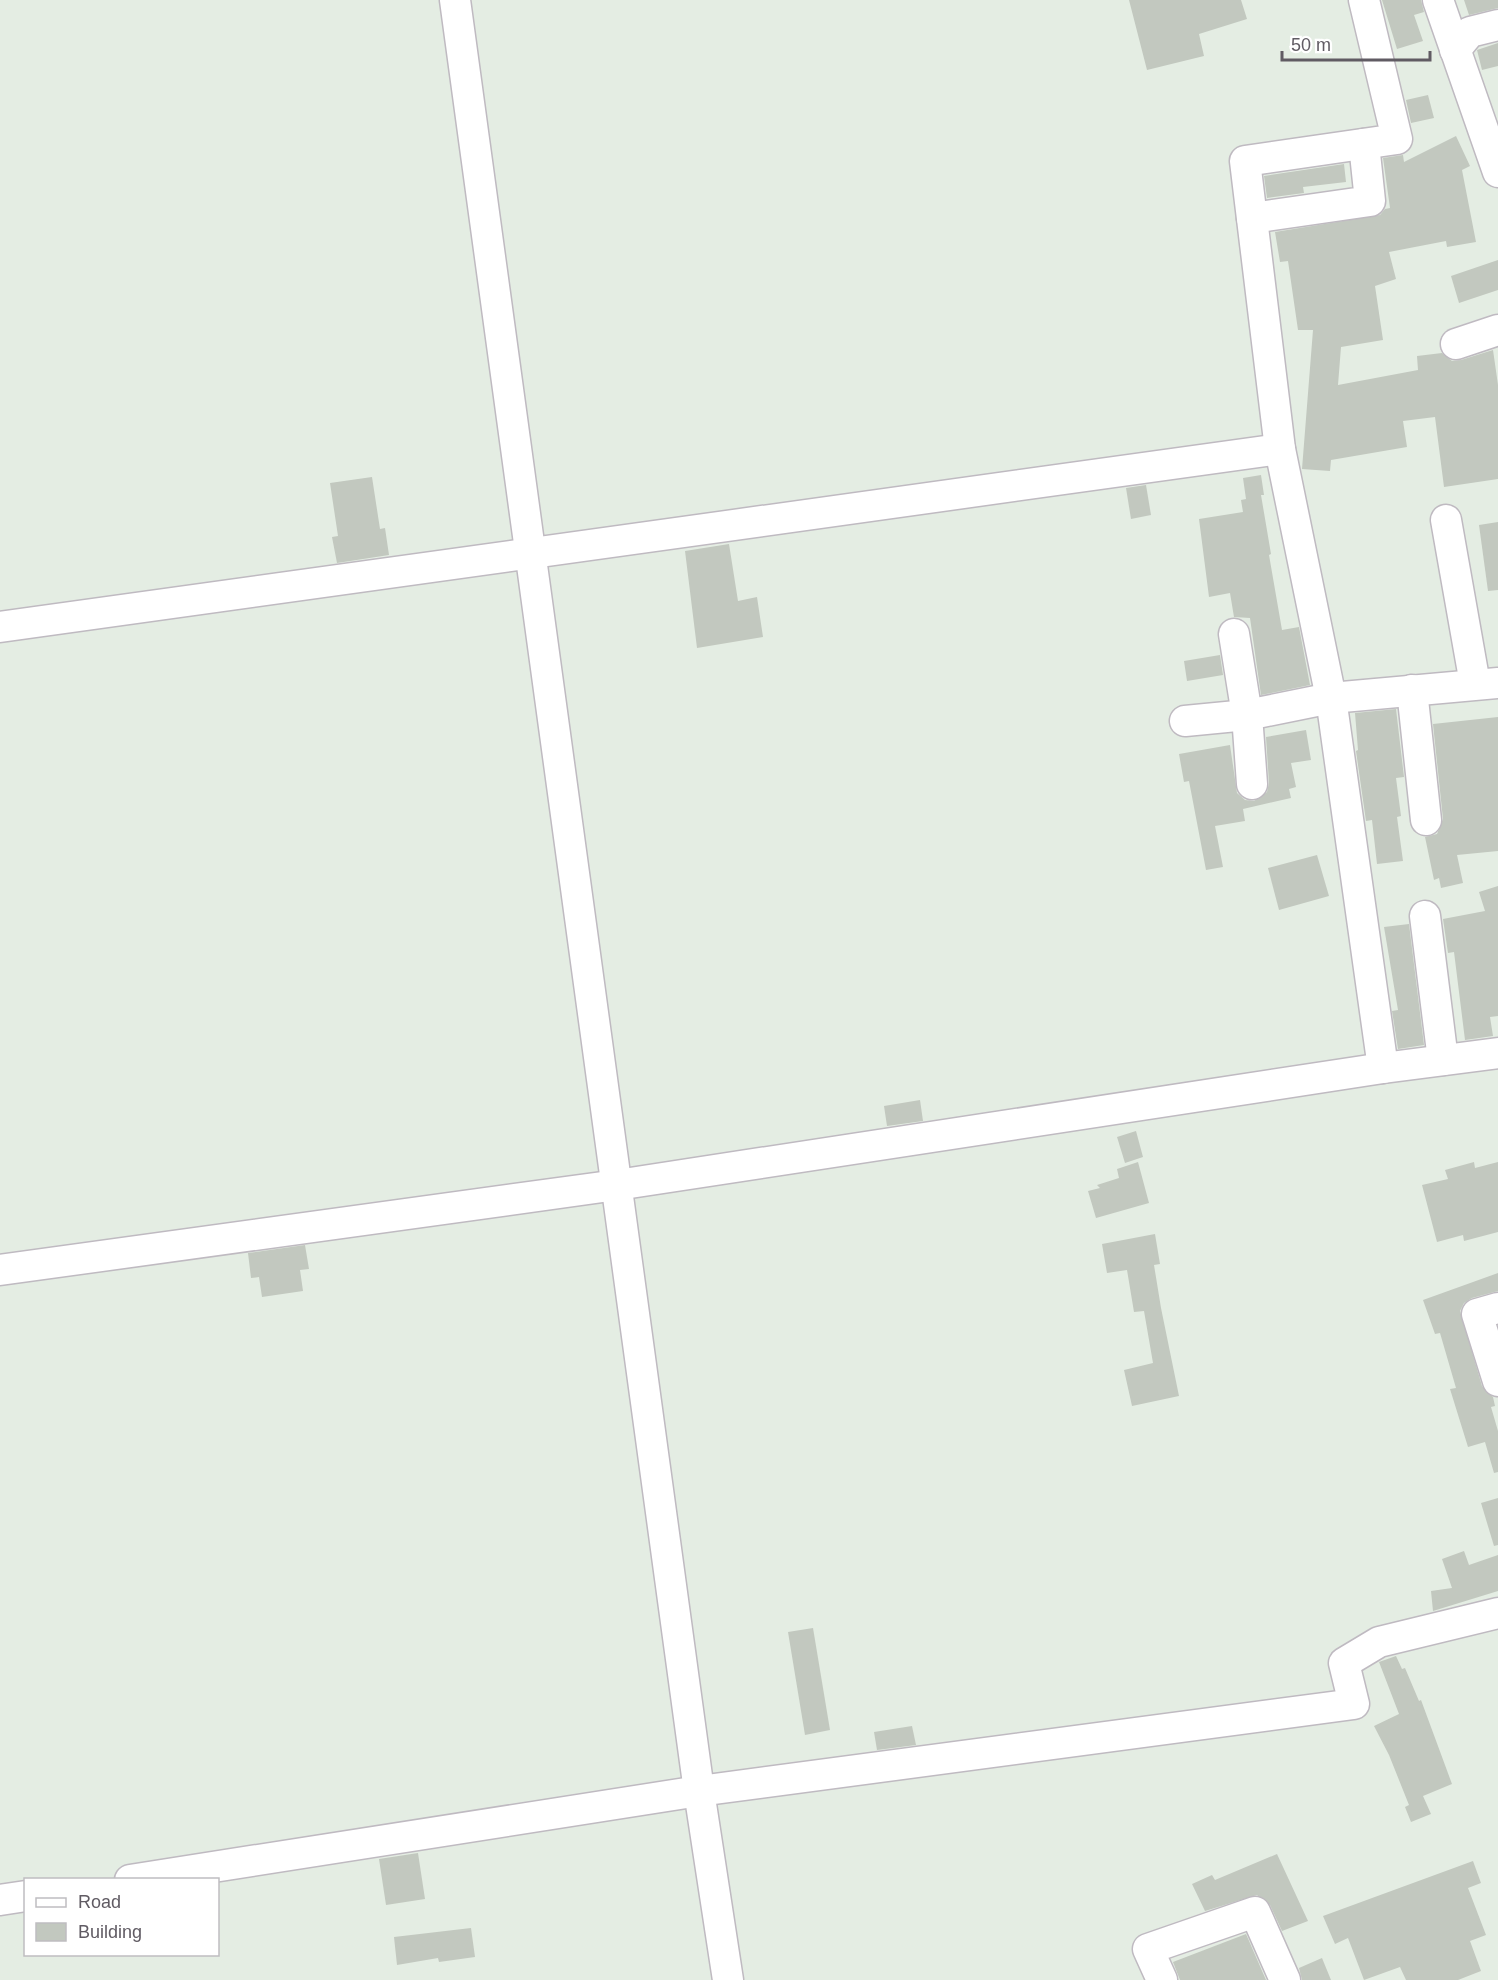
<svg xmlns="http://www.w3.org/2000/svg" width="1498" height="1980" font-family="Arial,sans-serif">
<style>
.building{fill:#c2c8bf}
.lines{fill:none;stroke-linecap:round;stroke-linejoin:round}
.minor-casing{stroke:#bfbac1;stroke-width:33}
.minor{stroke:#fff;stroke-width:30}
</style>
<rect width="100%" height="100%" fill="#e4ede3"/>
<g class="building">
<path d="M1129,0H1241L1247,19L1199,34L1204,56L1147,70Z"/>
<path d="M1382,0H1421L1424,12L1414,15L1423,41L1397,49Z"/>
<path d="M1464,0H1498V8L1469,15Z"/>
<path d="M1498,43V66L1482,70L1477,50Z"/>
<path d="M1428,95L1434,118L1411,123L1406,100Z"/>
<path d="M1456,136L1470,166L1462,170L1476,242L1447,247L1446,241L1389,252L1396,279L1375,286L1383,340L1341,347L1338,385L1418,370L1417,356L1442,353L1452,361L1461,360L1493,350L1498,385V479L1444,487L1435,417L1403,421L1407,447L1331,460L1330,471L1302,469L1313,330H1298L1288,261L1280,262L1275,232L1380,215L1385,209L1390,208L1383,158L1403,155L1404,162Z"/>
<path d="M1344,164L1346,182L1303,187L1304,193L1267,198L1264,176Z"/>
<path d="M1498,260V290L1459,303L1451,276Z"/>
<path d="M1261,475L1264,495H1261L1271,554L1269,555L1282,630L1299,627L1310,685L1261,695L1250,618L1234,617L1230,593L1209,597L1199,519L1243,512L1241,500L1246,499L1243,478Z"/>
<path d="M372,477L380,529L385,528L389,555L337,563L332,537L338,536L330,483Z"/>
<path d="M1146,485L1151,515L1131,519L1126,488Z"/>
<path d="M1498,522V590L1488,591L1479,525Z"/>
<path d="M729,544L738,601L757,597L763,637L697,648L685,551Z"/>
<path d="M1220,655L1223,675L1187,681L1184,661Z"/>
<path d="M1396,709L1404,777L1396,778L1401,816L1397,817L1403,861L1377,864L1372,820L1366,821L1356,751L1358,750L1355,713Z"/>
<path d="M1498,717V851L1457,855L1463,883L1441,888L1439,878L1434,880L1425,837L1437,834L1443,819L1433,724Z"/>
<path d="M1306,730L1311,760L1291,763L1296,787L1289,789L1291,798L1243,809L1245,821L1215,826L1223,867L1206,870L1189,781L1184,782L1179,754L1230,745L1237,793L1245,800L1254,801L1267,792L1269,783L1266,737Z"/>
<path d="M1317,855L1329,896L1279,910L1268,868Z"/>
<path d="M1498,886V1016L1490,1017L1493,1036L1465,1040L1454,952L1448,953L1443,919L1485,911L1479,892Z"/>
<path d="M1409,924L1424,1045L1398,1049L1392,1011L1398,1010L1384,927Z"/>
<path d="M920,1100L923,1121L887,1126L884,1106Z"/>
<path d="M1136,1131L1143,1157L1125,1163L1117,1137Z"/>
<path d="M1138,1162L1149,1203L1096,1218L1088,1191L1100,1188L1097,1185L1119,1178L1117,1169Z"/>
<path d="M1474,1162L1475,1168L1498,1162V1232L1464,1241L1463,1235L1437,1242L1422,1185L1448,1179L1445,1170Z"/>
<path d="M1155,1234L1160,1264L1154,1265L1161,1308L1179,1396L1132,1406L1124,1370L1153,1363L1144,1311L1134,1312L1127,1270L1107,1273L1102,1244Z"/>
<path d="M305,1245L309,1269L300,1270L303,1291L262,1297L259,1277L251,1278L248,1253Z"/>
<path d="M1498,1273V1291L1472,1298L1464,1303L1460,1311L1482,1386L1493,1397L1495,1406L1491,1407L1498,1431V1472L1494,1473L1485,1442L1468,1447L1450,1389L1456,1388L1440,1333L1435,1334L1423,1300Z"/>
<path d="M1498,1498V1545L1494,1546L1481,1503Z"/>
<path d="M1464,1551L1469,1565L1498,1555V1591L1433,1611L1431,1591L1452,1588L1442,1559Z"/>
<path d="M813,1628L830,1730L805,1735L788,1632Z"/>
<path d="M1396,1656L1402,1669L1405,1668L1419,1701L1421,1700L1452,1784L1423,1796L1431,1814L1411,1822L1405,1807L1409,1805L1389,1755L1374,1726L1399,1714L1379,1662Z"/>
<path d="M912,1726L916,1745L877,1750L874,1732Z"/>
<path d="M418,1853L425,1899L386,1905L379,1859Z"/>
<path d="M1277,1854L1308,1921L1282,1931L1270,1905L1257,1895L1205,1911L1192,1884L1212,1875L1215,1880Z"/>
<path d="M1473,1861L1481,1883L1468,1888L1486,1935L1470,1941L1481,1971L1458,1980H1406L1400,1967L1364,1980L1348,1938L1335,1944L1323,1916Z"/>
<path d="M471,1928L475,1957L439,1962L438,1958L397,1965L394,1937Z"/>
<path d="M1246,1934L1266,1980H1180L1173,1962Z"/>
<path d="M1322,1958L1331,1980H1302L1299,1968Z"/>
</g>
<g class="lines">
<g class="minor-casing">
<g id="minor">
<path d="M455,0L699,1791L728,1980"/>
<path d="M1364,0L1397,139L1245,161L1280,449L1331,698L1383,1068"/>
<path d="M1438,0L1498,172"/>
<path d="M1455,50L1470,32L1498,25"/>
<path d="M1252,218L1370,201L1364,144"/>
<path d="M1456,344L1498,330"/>
<path d="M1446,520L1475,684"/>
<path d="M0,627L1280,449"/>
<path d="M1234,634L1247,715L1252,784"/>
<path d="M1412,690L1426,820"/>
<path d="M1185,721L1247,715L1331,698L1498,683"/>
<path d="M1425,916L1443,1060"/>
<path d="M0,1270L617,1185L1383,1068L1498,1053"/>
<path d="M1498,1308L1477,1314L1498,1381"/>
<path d="M130,1880L699,1791L1354,1704L1344,1663L1379,1642L1498,1613"/>
<path d="M0,1900L26,1896"/>
<path d="M1162,1980L1148,1949L1255,1912L1285,1980"/>
</g>
</g>
<use href="#minor" class="minor"/>
</g>
<rect x="24" y="1878" width="195" height="78" fill="#ffffff" stroke="#bfbdc1" stroke-width="1.5"/>
<rect x="36" y="1898" width="30" height="9" fill="#ffffff" stroke="#bfbdc1" stroke-width="1.5"/>
<text x="78" y="1908" font-size="18" fill="#605b63">Road</text>
<rect x="36" y="1923" width="30" height="18" fill="#c2c8bf" stroke="#bfbdc1" stroke-width="1.5"/>
<text x="78" y="1938" font-size="18" fill="#605b63">Building</text>
<path d="M1282 51v9h148v-9" fill="none" stroke="#605b63" stroke-width="3"/>
<text x="1291" y="51" font-size="18" fill="#605b63" stroke="#ffffff" stroke-width="4.5" paint-order="stroke">50 m</text>
</svg>
